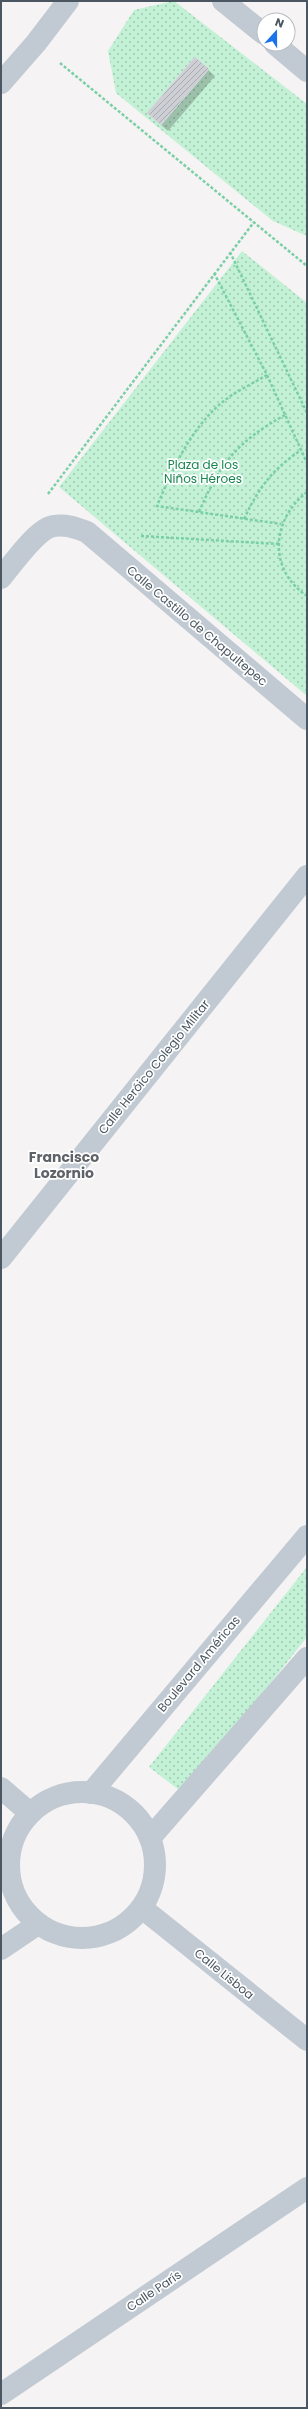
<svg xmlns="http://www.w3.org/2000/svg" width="308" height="2409" font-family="Poppins,sans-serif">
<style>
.park{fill:url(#park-dots)}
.shadow{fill:#0003}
.building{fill:url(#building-hatch);stroke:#d7d9de}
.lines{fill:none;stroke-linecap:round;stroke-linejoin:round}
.path{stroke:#7ad0a6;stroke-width:2.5;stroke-dasharray:3 2;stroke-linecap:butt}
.minor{stroke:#c1cad2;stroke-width:22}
.labels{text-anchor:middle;stroke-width:3.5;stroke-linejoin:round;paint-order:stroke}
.park-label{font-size:12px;fill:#17864f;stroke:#fff}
.street-label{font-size:12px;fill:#4a5661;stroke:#fff}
.quarter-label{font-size:14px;font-weight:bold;fill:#5f6368;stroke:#fff}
</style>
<defs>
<pattern id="park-dots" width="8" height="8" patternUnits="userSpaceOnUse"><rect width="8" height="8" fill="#c3f1d5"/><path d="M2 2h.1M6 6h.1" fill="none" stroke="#a0c6b0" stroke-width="1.8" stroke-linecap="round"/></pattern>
<pattern id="building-hatch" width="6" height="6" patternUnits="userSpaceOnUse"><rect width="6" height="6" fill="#cdcfd5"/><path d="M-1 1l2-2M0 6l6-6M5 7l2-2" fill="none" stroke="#a8abb0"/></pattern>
</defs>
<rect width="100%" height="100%" fill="#f5f3f3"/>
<g class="park">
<path d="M174,1L307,104V236L273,221L116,93L108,51L134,10Z"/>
<path d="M242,251L307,303V696L59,487Z"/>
<path d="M307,1567V1637L183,1793L149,1767Z"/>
</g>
<path class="shadow" d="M195,58L215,76L168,131L154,119Z"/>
<path class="building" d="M195,57L209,69L161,125L147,113Z"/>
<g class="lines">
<g class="path">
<path d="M60,63L307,266"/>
<path d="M230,252L307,413"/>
<path d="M214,273L267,375L307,463"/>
<path d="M267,375C255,382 241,389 229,397C193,423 174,466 157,506L281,524"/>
<path d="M307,492C272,519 267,569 307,596"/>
<path d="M48,494L254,222"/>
<path d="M199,512C220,463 238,441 285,415"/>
<path d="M244,519C259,487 272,470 301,450"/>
<path d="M141,536L278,544"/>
</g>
<g class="minor">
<path d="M223,1L264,34"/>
<path d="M275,44L307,71"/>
<path d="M1,83L36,43L68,1"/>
<path d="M1,578C12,565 37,528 54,526C66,524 76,528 87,532L307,719"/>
<path d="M1,1258L307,876"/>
<path d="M1,1788L30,1813"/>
<circle cx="82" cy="1865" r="73"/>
<path d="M91,1793L307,1536"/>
<path d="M150,1838L307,1658"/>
<path d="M142,1908L307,2040"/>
<path d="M1,1949L38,1924"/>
<path d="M1,2394L307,2188"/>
</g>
</g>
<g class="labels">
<g class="park-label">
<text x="203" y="469">Plaza de los<tspan x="203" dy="14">Niños Héroes</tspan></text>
</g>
<g class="street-label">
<text transform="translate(197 626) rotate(40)" y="4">Calle Castillo de Chapultepec</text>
<text transform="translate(154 1067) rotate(-51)" y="4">Calle Heróico Colegio Militar</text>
<text transform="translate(199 1664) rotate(-50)" y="4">Boulevard Américas</text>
<text transform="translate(224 1974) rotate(39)" y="4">Calle Lisboa</text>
<text transform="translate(154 2291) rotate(-34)" y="4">Calle París</text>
</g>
<g class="quarter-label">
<text x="64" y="1162">Francisco<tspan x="64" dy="16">Lozornio</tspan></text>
</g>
</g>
<rect width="308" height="2409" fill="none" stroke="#4a5661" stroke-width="4"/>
<g transform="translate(276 32) rotate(21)"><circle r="19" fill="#ffffff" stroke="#b7bbc0"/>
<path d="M0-3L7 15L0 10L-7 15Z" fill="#1a73e8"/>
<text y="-6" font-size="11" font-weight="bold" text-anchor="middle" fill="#4a5661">N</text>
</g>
</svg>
